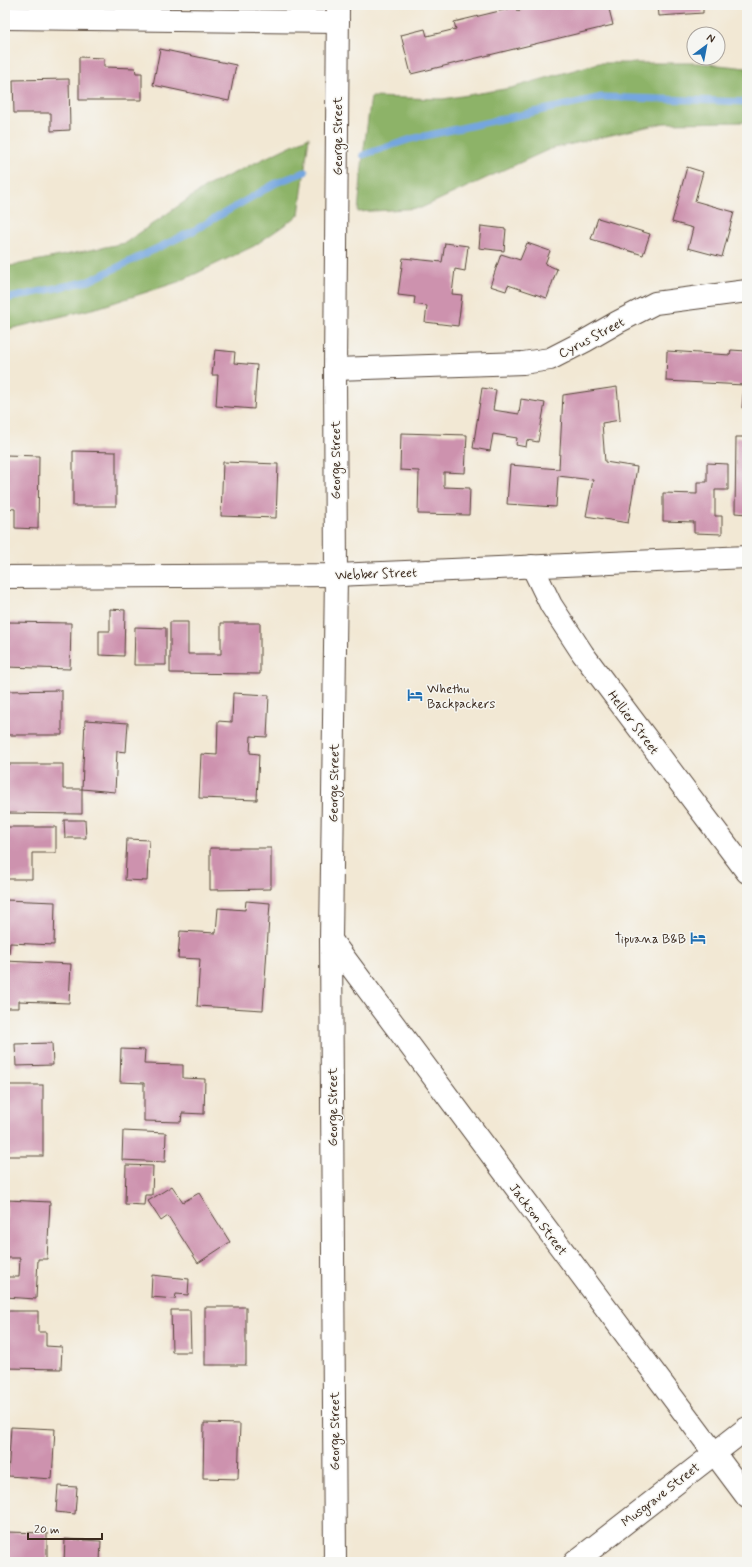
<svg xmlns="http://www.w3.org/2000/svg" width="752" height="1567" font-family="Mynerve,sans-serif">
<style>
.forest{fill:#8db368;stroke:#646e43}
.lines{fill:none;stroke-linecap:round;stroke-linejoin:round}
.stream{stroke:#74a6df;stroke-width:7}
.building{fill:#cd92ae}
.minor-casing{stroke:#564639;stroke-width:24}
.major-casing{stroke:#564639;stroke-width:24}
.minor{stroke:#fff;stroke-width:22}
.major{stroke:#fff;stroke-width:22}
.labels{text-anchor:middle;stroke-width:3;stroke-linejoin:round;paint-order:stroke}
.street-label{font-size:13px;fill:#3b2a1e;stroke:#f6f6f2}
.poi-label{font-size:13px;fill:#3b2a1e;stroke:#f6f6f2;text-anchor:start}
</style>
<rect width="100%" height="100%" fill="#f6f6f2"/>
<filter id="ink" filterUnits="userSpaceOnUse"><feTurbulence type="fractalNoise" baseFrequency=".025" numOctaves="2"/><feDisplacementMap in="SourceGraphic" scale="8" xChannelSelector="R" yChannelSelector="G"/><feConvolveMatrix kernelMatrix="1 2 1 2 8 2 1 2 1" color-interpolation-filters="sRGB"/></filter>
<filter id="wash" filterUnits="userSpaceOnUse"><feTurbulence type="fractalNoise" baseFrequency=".012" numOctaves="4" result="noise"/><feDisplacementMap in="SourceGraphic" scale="16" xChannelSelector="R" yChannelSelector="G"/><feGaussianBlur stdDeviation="0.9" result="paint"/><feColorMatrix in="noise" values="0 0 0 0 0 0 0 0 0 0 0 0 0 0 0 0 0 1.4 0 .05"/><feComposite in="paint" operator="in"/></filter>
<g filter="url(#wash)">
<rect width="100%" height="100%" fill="#f2e8d4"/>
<g class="forest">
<path d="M599,63H699L747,68V122L664,123L550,149L421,208L358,212L363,155L371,97L443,99L511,88Z"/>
<path d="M309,137L299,215L254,246L178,282L100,307L5,330V267L125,243L207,186Z"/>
</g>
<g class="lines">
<g class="stream">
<path d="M363,155L411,139L602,97L747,102"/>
<path d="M5,299L89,281L193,231L276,183L305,172"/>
</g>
</g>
<g id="blocks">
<g class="building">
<path d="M531,5H608L613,25L411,74L401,35L425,29L427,36L456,29L454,22L516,7L517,11L532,7Z"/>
<path d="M637,5H652V6L637,7Z"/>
<path d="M658,5H703V13L659,16Z"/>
<path d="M160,49L236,65L229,101L153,85Z"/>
<path d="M79,57L104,58V67L135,68L136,73H142V100H79Z"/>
<path d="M69,79L70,130L51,131V113H14L13,80Z"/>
<path d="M687,167L703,172L695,201L734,212L722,257L688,248L693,228L672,222Z"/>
<path d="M598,218L650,234L643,255L591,239Z"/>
<path d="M481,226L506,229L504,251L479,248Z"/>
<path d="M445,243L468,246L465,271L455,269L452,294L462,295L458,326L425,322L427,306L414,304L415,297L398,295L403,258L442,262Z"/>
<path d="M527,243L550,251L545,264L557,269L547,298L508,285L506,291L490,286L501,254L520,260Z"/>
<path d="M215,350L235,352L234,363L257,365L254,409L216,406L218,375H212Z"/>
<path d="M731,350L747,351V408H742L744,385L666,381L667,351L730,355Z"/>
<path d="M617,387L620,420L602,423L605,462L637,467L628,523L586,516L593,480L558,476L556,507L507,504L510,465L559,469L563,395Z"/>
<path d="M482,388L496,390L493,410L519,414L521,399L545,403L538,442L527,440L526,447L516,445L517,438L493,434L490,451L473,448Z"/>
<path d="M401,433L467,435L465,473L444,472V487L470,488L469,515L418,514L419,471L400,470Z"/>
<path d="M736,437H747V514L735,513Z"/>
<path d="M73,451L116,452V506H73Z"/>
<path d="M5,455L39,456L38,529L15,528V509L5,508Z"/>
<path d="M223,462L278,464L276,518L221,516Z"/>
<path d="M707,463L728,464V490H715V516H722V534L694,533V522L663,521V493L697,494V482H707Z"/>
<path d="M110,609L125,610L124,656L99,655V631H110Z"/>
<path d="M7,622L71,623L70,669L6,667L5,633H7Z"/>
<path d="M170,622H188V654H221V623H260V674L170,673Z"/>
<path d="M135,627L166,628V665H134Z"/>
<path d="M62,690V735H5V691Z"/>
<path d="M233,693L269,695L267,737L251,736L250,753L259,754L257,800L199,798L201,754L217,755L218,721L232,722Z"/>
<path d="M85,720L128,723L126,752L117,751L115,792L82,789Z"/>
<path d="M5,764H63V789H82V814L5,813Z"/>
<path d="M64,820H85L86,838H65Z"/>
<path d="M5,827H56V853H32V879H5Z"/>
<path d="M127,839L149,840L147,881L125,880Z"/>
<path d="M210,848H271V889L210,890Z"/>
<path d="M5,900L55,902L54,945L10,943L9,954H5Z"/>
<path d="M246,901L270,903L263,1010L197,1006L200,959L178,958L180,931L216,933L218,908L245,910Z"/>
<path d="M5,961L71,964L69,1003L19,1001V1008H5Z"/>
<path d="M52,1043L53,1065L16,1066L15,1044Z"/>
<path d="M121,1049L145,1050L144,1064L183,1065V1078L205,1079L204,1114L182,1113L181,1122L144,1121V1083L120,1082Z"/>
<rect x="6" y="1085" width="37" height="71"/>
<path d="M123,1131L166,1133L165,1162L122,1160Z"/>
<path d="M126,1165L153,1166L152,1195H145L144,1205L125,1204Z"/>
<path d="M172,1186L183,1202L199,1193L230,1242L198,1263L168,1216L161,1221L148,1201Z"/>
<path d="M7,1200L50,1202L47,1259H38L36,1299L5,1297V1277H19L20,1258H5Z"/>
<path d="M152,1275L189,1279L188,1295L176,1294L175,1299L151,1297Z"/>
<rect x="205" y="1307" width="41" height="58"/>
<path d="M171,1310H190L191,1352H172Z"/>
<path d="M5,1311H38V1332H46V1346L62,1347L61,1369L5,1368Z"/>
<path d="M204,1423L240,1424L238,1479L203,1478Z"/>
<path d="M11,1427L55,1429L52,1479L8,1476Z"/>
<path d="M58,1486L77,1487L75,1514L56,1512Z"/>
<path d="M5,1532L47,1533V1562H5Z"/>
<path d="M65,1539L101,1541L100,1562H64Z"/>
</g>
</g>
</g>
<g filter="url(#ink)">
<use href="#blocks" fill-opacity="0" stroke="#564639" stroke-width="1"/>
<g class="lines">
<g class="minor-casing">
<g id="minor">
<path d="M5,18L338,22"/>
<path d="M335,369L523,363L550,359L585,341L618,322L655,303L747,291"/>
<path d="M532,566L551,605L583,654L747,872"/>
<path d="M5,577L336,575L747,557"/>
<path d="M331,940L747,1497"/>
<path d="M575,1562L747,1428"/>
</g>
</g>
<g class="major-casing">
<path id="major" d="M335,1562L331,940L336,575L335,369L338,5"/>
</g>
<use href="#minor" class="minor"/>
<use href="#major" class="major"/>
</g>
</g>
<defs>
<g id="hotel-bare" transform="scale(1.2)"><path d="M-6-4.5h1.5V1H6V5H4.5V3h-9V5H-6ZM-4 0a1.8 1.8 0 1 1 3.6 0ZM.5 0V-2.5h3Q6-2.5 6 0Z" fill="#1f6fb2" stroke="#f6f6f2" stroke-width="2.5" paint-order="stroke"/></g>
</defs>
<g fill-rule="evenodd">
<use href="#hotel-bare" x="415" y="695"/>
<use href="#hotel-bare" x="698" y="938"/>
</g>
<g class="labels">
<g class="street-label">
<text transform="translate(337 136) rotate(-90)" y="5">George Street</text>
<text transform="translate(591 337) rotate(-28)" y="5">Cyrus Street</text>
<text transform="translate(335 460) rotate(-90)" y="5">George Street</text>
<text transform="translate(376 573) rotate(-2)" y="5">Webber Street</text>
<text transform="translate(634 722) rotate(53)" y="5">Hellier Street</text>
<text transform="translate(333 783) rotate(-89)" y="5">George Street</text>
<text transform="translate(332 1107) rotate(-90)" y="5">George Street</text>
<text transform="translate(539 1219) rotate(53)" y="5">Jackson Street</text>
<text transform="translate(334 1431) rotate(-90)" y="5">George Street</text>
<text transform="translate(660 1494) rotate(-38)" y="5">Musgrave Street</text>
</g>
<g class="poi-label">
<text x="427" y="693">Whethu<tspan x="427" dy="15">Backpackers</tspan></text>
<text x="686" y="943" text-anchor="end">Tipuana B&amp;B</text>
</g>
</g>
<rect width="752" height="1567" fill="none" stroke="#f6f6f2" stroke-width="20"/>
<g transform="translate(706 46) rotate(32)"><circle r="19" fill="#f6f6f2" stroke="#aba49d"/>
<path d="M0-3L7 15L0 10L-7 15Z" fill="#1f6fb2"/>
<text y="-6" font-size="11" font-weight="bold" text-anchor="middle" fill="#3b2a1e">N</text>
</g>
<path d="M28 1533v6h74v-6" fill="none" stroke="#3b2a1e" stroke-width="2"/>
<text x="34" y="1533" font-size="12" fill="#3b2a1e" stroke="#f6f6f2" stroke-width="3" paint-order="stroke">20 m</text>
</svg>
